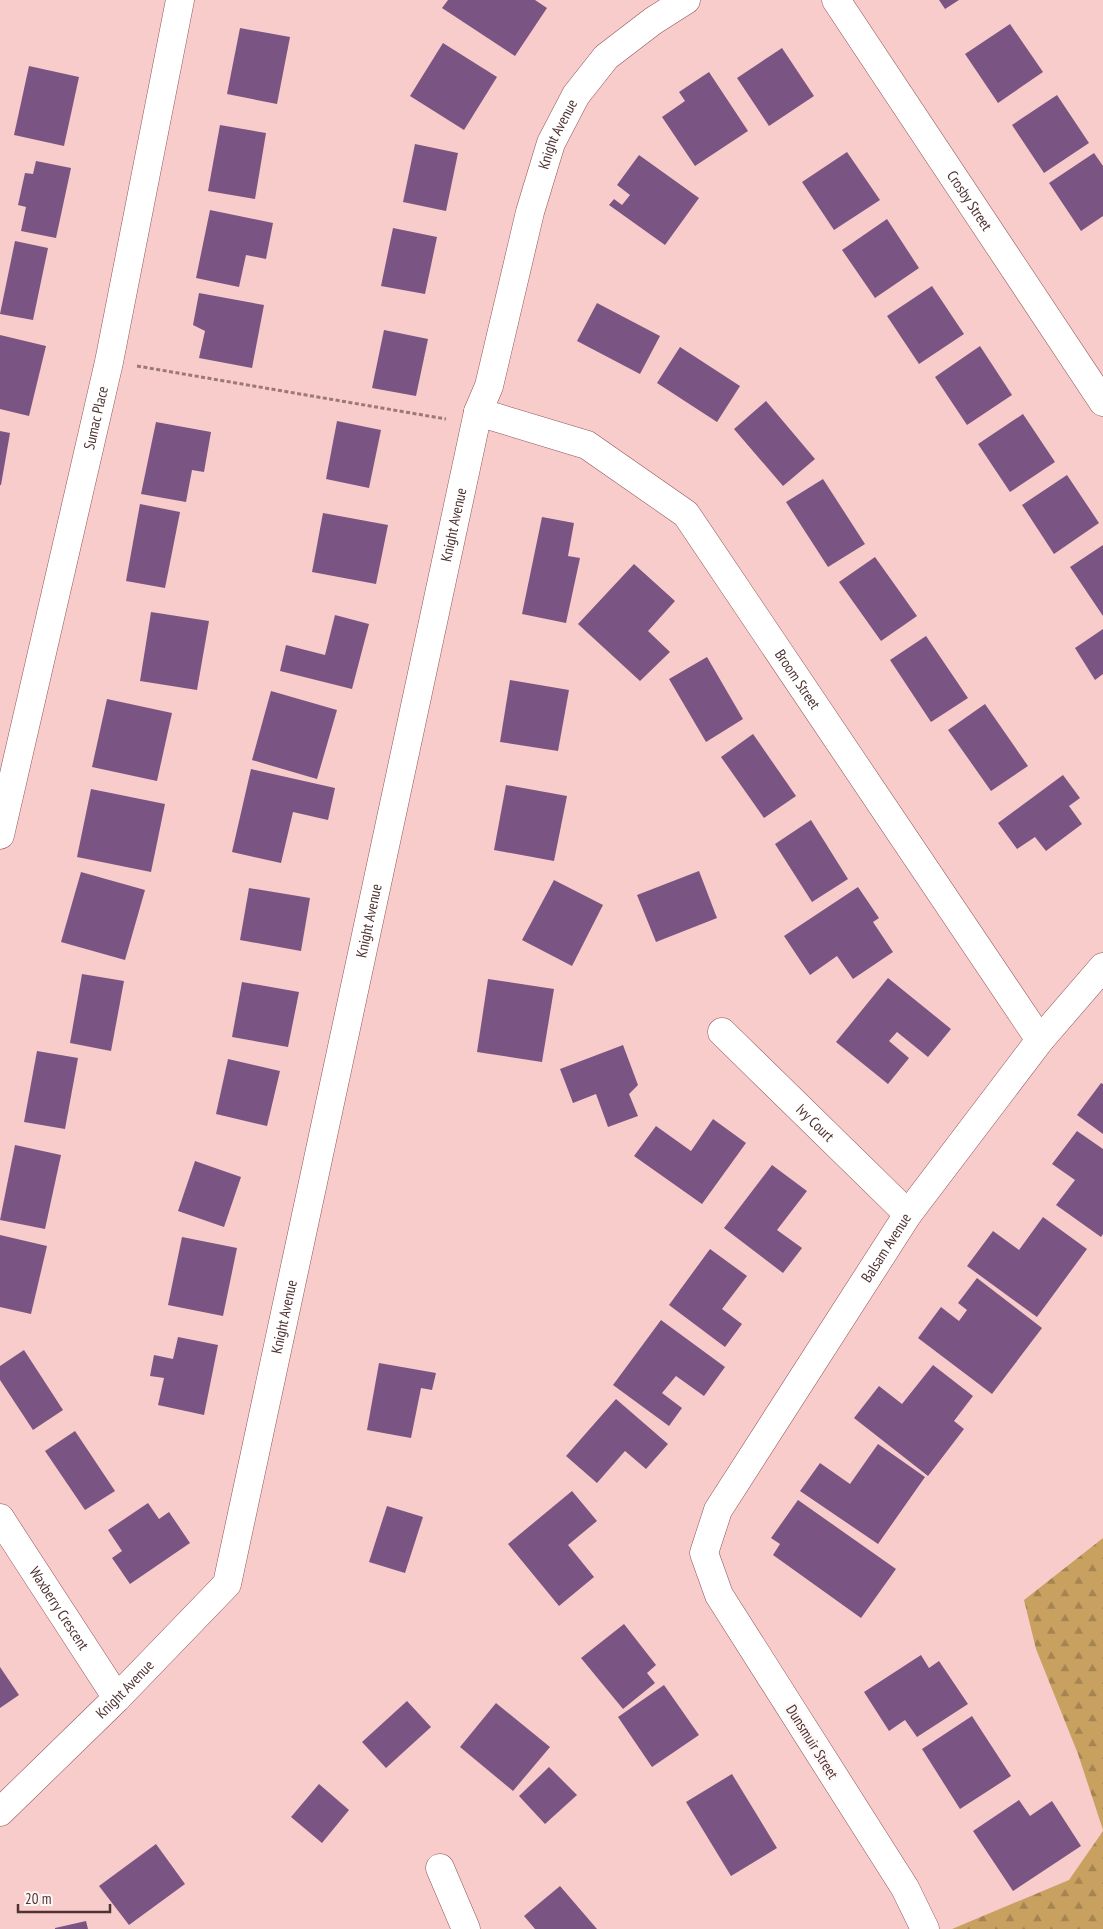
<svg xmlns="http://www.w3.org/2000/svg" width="1103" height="1929" font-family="'PT Sans Narrow',sans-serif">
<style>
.forest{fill:url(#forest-firs)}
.building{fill:#7a5583}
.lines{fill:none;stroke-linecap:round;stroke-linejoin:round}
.minor-casing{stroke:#905354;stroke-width:29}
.path{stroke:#9c7878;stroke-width:3;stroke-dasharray:4 2.5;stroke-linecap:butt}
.minor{stroke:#fff;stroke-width:28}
.labels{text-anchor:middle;stroke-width:5;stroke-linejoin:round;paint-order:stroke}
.street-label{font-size:15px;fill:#4f3333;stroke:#fff7f7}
</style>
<defs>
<pattern id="forest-firs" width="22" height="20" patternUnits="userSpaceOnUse" patternTransform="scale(1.25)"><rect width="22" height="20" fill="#c8a161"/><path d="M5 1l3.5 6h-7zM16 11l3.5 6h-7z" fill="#a58451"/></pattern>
</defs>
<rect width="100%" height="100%" fill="#f8cccb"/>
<g class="forest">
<path d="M1103,1538V1830L1078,1754L1036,1649L1024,1600Z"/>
<path d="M1103,1831V1929H952L1069,1880Z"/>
</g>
<g class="building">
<path d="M448,0H535L547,8L515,56L442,8Z"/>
<path d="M939,0H959L945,9Z"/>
<path d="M1010,24L1043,72L998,103L965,54Z"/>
<path d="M240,28L290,37L277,104L227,94Z"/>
<path d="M443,43L497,77L464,130L410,96Z"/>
<path d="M782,48L814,96L769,126L737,78Z"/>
<path d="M29,66L79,77L64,146L14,135Z"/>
<path d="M709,72L748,131L695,166L662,117L685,101L679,92Z"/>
<path d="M1057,95L1089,143L1044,173L1012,125Z"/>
<path d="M220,125L266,133L255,199L208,191Z"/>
<path d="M415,144L458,153L446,211L403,202Z"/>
<path d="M847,152L880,200L834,230L802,182Z"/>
<path d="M1094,153L1103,166V216L1081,231L1049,183Z"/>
<path d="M639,155L699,198L665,245L609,205L614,199L622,205L630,195L617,185Z"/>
<path d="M36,161L71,168L56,238L21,231L26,207L18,205L25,173L33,174Z"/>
<path d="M210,210L273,223L266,259L246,255L239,287L196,278Z"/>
<path d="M887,219L919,268L875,298L842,250Z"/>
<path d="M393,228L437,237L425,294L381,286Z"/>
<path d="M15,241L48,248L33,320L0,314Z"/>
<path d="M932,286L964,334L919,364L887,316Z"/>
<path d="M199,293L264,305L252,368L199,358L205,331L193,325Z"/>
<path d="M597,303L660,336L640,374L577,341Z"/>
<path d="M384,330L428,339L416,396L372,388Z"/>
<path d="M0,335L46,346L29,416L0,409Z"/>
<path d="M980,346L1012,395L967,425L935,377Z"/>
<path d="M680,347L740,386L717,422L657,383Z"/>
<path d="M766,401L815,459L783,486L734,429Z"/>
<path d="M1023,414L1055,462L1010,492L978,444Z"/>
<path d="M337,421L381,430L369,488L326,479Z"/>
<path d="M156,422L211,432L204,472L192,470L186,502L141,494Z"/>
<path d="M0,431L10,433L1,485H0Z"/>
<path d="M1067,475L1099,523L1054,554L1022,505Z"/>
<path d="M823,479L865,544L828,567L786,502Z"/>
<path d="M140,504L180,512L165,588L126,581Z"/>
<path d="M323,513L388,525L376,584L312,572Z"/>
<path d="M542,517L574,523L568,556L580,558L566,623L522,614Z"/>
<path d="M1103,545V616L1070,567Z"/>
<path d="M875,557L917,616L881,641L839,582Z"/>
<path d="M634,564L675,601L648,631L670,652L640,681L578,624Z"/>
<path d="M151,612L209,621L197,690L140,681Z"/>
<path d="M335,615L369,624L352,689L280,671L286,645L325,655Z"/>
<path d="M1103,629V674L1095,680L1075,648Z"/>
<path d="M926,636L968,698L931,722L890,660Z"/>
<path d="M707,657L743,719L706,742L669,679Z"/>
<path d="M510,680L569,690L558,751L500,742Z"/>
<path d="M271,691L337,710L317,779L252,760Z"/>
<path d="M107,699L172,713L157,781L92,767Z"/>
<path d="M985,704L1028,766L991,791L948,730Z"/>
<path d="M753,734L796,796L764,818L721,757Z"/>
<path d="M251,769L335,788L328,820L293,812L281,863L232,852Z"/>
<path d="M1063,775L1080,798L1069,806L1082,824L1046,851L1035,837L1017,849L998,823Z"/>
<path d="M506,785L567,796L554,861L494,850Z"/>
<path d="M91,789L165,804L151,872L77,857Z"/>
<path d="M811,820L848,879L812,902L775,844Z"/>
<path d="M699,871L717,918L656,942L637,895Z"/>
<path d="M81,872L145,890L125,960L61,942Z"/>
<path d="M554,880L603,905L572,966L522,940Z"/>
<path d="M858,887L879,918L873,922L893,952L853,979L837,956L810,975L784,936Z"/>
<path d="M249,888L310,898L301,951L240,940Z"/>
<path d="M82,974L124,981L111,1051L70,1043Z"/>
<path d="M888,978L951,1029L928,1057L897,1032L889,1041L909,1058L888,1084L836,1042Z"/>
<path d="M488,979L554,989L542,1062L477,1052Z"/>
<path d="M242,982L299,992L288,1047L232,1037Z"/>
<path d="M623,1045L638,1085L629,1094L638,1116L608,1127L596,1094L573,1103L560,1069Z"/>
<path d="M37,1051L78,1058L65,1129L24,1122Z"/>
<path d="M228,1059L280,1071L267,1126L216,1114Z"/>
<path d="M1101,1083L1103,1084V1134L1077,1115Z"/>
<path d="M713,1119L746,1143L702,1204L634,1156L656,1126L691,1151Z"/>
<path d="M1077,1131L1103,1149V1234L1101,1237L1056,1205L1075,1180L1052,1164Z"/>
<path d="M15,1145L61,1155L45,1229L0,1220Z"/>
<path d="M195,1161L241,1177L224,1227L178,1211Z"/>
<path d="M772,1165L807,1191L777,1230L802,1248L783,1273L724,1228Z"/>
<path d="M1043,1217L1087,1249L1037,1317L967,1266L993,1231L1019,1250Z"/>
<path d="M0,1235L47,1246L31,1314L0,1307Z"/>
<path d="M182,1237L237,1248L223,1316L168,1305Z"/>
<path d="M710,1249L747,1276L722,1309L742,1324L725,1347L669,1305Z"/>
<path d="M977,1278L1042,1328L992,1394L918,1338L941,1307L959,1321L967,1310L958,1303Z"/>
<path d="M661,1320L725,1367L704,1396L676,1376L662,1393L682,1408L669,1426L613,1385Z"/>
<path d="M178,1337L218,1345L204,1415L158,1405L164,1378L150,1376L154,1355L173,1359Z"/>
<path d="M24,1350L63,1410L33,1430L0,1380V1366Z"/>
<path d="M379,1363L436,1373L432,1390L421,1388L411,1438L367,1430Z"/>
<path d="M933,1365L973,1396L954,1421L964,1429L928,1476L854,1418L879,1386L902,1404Z"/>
<path d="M616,1399L668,1444L646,1469L625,1451L597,1483L566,1456Z"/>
<path d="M75,1431L115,1491L85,1510L45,1451Z"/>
<path d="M878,1444L925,1477L878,1544L800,1491L820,1463L850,1484Z"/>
<path d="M572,1491L597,1521L568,1545L594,1577L559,1606L508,1544Z"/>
<path d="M798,1500L896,1569L861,1618L773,1555L780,1544L771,1538Z"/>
<path d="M148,1503L159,1519L169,1512L190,1543L130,1584L112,1558L122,1551L108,1530Z"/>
<path d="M387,1506L423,1517L405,1573L369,1562Z"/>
<path d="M624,1624L656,1665L647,1673L655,1683L623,1709L581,1658Z"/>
<path d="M921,1655L929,1668L939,1661L968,1704L917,1737L905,1720L889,1731L864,1692Z"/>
<path d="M0,1667L19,1695L0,1708Z"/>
<path d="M664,1685L699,1735L652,1767L618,1717Z"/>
<path d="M407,1701L431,1727L386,1768L362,1742Z"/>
<path d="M496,1703L550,1747L513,1791L460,1747Z"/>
<path d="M972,1716L1011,1776L960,1809L922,1749Z"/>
<path d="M549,1767L577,1795L545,1824L519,1796Z"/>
<path d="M732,1774L777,1848L731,1876L686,1802Z"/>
<path d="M319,1784L349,1810L322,1843L291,1817Z"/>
<path d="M1019,1800L1030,1816L1052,1801L1081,1846L1013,1891L973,1831Z"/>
<path d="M156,1844L185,1884L129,1925L99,1886Z"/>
<path d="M560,1886L597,1929H535L524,1916Z"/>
<path d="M86,1921L88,1929H55V1928Z"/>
</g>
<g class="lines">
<g class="minor-casing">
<g id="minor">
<path id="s1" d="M836,0L1103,402"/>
<path id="s2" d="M478,412L587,445L686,514L1040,1040"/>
<path id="s3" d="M0,835L109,362L180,0"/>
<path id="s4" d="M722,1032L908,1214"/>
<path id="s5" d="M0,1518L117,1698"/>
<path id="s6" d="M0,1812L117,1698L227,1584L478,412L489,386L530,212L551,143L576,95L606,57L653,21L686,0"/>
<path d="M440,1868L466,1929"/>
<path id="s7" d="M925,1929L905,1888L719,1595L704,1553L718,1510L908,1214L1040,1040L1103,967"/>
</g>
</g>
<path class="path" d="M137,366L446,419"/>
<use href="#minor" class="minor"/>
</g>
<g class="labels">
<g class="street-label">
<text dy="5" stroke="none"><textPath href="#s6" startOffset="1810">Knight Avenue</textPath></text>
<text dy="5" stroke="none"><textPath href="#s1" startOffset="241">Crosby Street</textPath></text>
<text dy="5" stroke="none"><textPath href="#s3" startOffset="428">Sumac Place</textPath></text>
<text dy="5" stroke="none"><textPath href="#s6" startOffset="1405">Knight Avenue</textPath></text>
<text dy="5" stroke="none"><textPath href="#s2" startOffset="434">Broom Street</textPath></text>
<text dy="5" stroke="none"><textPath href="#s6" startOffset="1000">Knight Avenue</textPath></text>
<text dy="5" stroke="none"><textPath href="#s4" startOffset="130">Ivy Court</textPath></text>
<text dy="5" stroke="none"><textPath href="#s7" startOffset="794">Balsam Avenue</textPath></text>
<text dy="5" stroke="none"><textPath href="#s6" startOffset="595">Knight Avenue</textPath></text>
<text dy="5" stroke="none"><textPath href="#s5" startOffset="108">Waxberry Crescent</textPath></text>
<text dy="5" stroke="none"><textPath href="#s6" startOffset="175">Knight Avenue</textPath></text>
<text transform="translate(812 1742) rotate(58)" y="5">Dunsmuir Street</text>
</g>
</g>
<path d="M18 1904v8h92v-8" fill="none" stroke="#4f3333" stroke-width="2.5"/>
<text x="25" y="1904" font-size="15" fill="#4f3333" stroke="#fff7f7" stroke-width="4" paint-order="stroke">20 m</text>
</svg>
